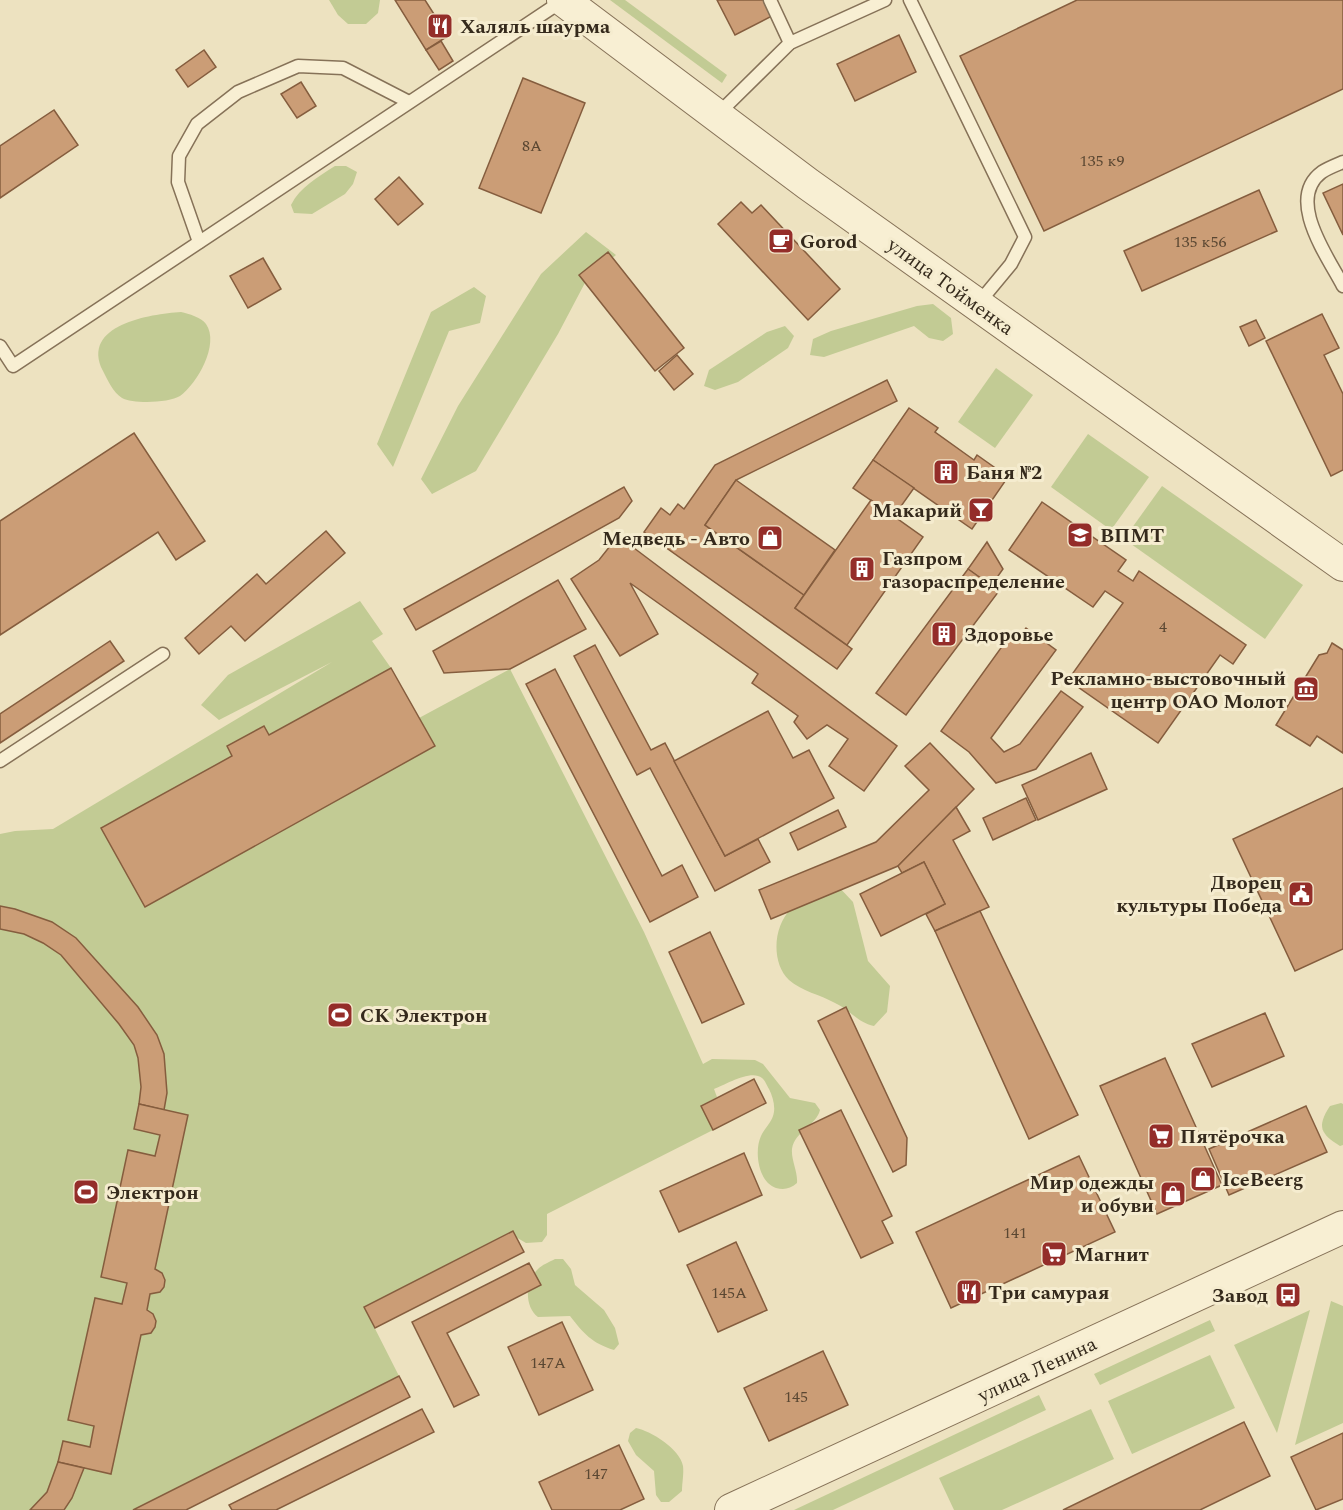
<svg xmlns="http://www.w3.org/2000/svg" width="1343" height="1510" font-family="Spectral,serif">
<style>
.green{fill:#c2cb94}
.building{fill:#cb9d76;stroke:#855d3e;stroke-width:1.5}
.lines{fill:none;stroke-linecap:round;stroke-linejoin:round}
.service-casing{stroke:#867258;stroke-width:15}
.tertiary-casing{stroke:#867258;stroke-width:34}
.service{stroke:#f8efd3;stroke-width:12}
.tertiary{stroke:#f8efd3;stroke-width:32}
.labels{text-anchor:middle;stroke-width:6;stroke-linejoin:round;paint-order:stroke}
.number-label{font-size:16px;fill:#5a4732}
.poi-label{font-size:20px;font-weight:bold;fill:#352a1c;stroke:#f5eccf;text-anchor:start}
.street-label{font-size:20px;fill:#352a1c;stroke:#f5eccf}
</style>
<rect width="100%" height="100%" fill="#ede2c0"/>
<g class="green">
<path d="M329,0H380L378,13L366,24H348L338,15Z"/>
<path d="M610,0H625L727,75L722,83Z"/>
<path d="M335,166H346L357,172L353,184L345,194L312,214L294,213L291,205C300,187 318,177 335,166Z"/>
<path d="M586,232L616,255L587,279L558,334L476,471L432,494L421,479L458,406L541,274Z"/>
<path d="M474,287L486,296L480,323L449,331L393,467L377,444L431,312Z"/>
<path d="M933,304L951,318L953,334L943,341L929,338L914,326L824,357L810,355L813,339L831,331L917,306Z"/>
<path d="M181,312C189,314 201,317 206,324C220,344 197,384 180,396C169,403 133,404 122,398C113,392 108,381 103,371C80,325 150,314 181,312Z"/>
<path d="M785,326L794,336L788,348L738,382L715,390L704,386L709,370L767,332Z"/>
<path d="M996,368L1033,395L995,448L958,422Z"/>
<path d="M1088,434L1149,477L1111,530L1051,487Z"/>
<path d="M1162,486L1303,585L1265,639L1124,539Z"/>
<path d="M360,601L383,634L372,641L391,668L419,718L510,669L644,932L703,1064L712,1059L755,1060L763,1064L790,1098L815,1103L820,1110C816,1126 795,1131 792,1149C791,1160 798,1172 797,1183C790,1189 784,1190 776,1188C758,1182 754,1151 761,1136C764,1129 771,1123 773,1116C776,1108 773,1097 769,1089C767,1086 765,1080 762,1078C751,1069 725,1085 714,1089L717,1097L701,1106L713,1130L547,1214V1235L542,1242L526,1243L509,1233L364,1307L399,1376L133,1510H0V834L15,831L53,829L332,662L219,720L201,705L228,675Z"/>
<path d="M836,884L853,902L868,961L890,986L887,1012L874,1026C856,1022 851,1010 835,1003C821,995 801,991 789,980C771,963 773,926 791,909C799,901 825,890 836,884Z"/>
<path d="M1341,1103L1343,1104V1145L1340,1146C1321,1134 1316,1127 1330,1106Z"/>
<path d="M555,1259H563L571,1269L575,1285L604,1310L615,1328L619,1344L614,1350C592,1343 584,1334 570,1316L538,1317C524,1306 525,1281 538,1269C542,1265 549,1262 555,1259Z"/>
<path d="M1331,1301L1343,1306V1423L1295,1445Z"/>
<path d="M1310,1310L1277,1433L1234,1345Z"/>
<path d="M1210,1320L1215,1331L1100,1385L1094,1374Z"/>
<path d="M1210,1355L1235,1408L1132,1454L1108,1401Z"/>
<path d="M1039,1395L1046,1410L833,1510H794Z"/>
<path d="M1091,1409L1114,1459L1002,1510H954L939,1478Z"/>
<path d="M636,1428C651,1431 680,1449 683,1466C684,1474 682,1483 682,1491L669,1502H661L656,1495L654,1471L636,1455L628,1441L630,1433Z"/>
</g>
<g class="building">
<path d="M395,0H425L448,36L426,50Z"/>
<path d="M717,0H764L772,16L735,35Z"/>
<path d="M1077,0H1343V89L1044,231L960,56Z"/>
<path d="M899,35L916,72L855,101L837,64Z"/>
<path d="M441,41L453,61L439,70L426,50Z"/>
<path d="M204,50L216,67L188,87L176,70Z"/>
<path d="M523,78L585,103L541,213L479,188Z"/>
<path d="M301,82L316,106L297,118L281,94Z"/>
<path d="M54,110L78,145L0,198V146Z"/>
<path d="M399,177L423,204L398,225L375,199Z"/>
<path d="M1343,184V235L1323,193Z"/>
<path d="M1259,190L1277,231L1142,291L1124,251Z"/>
<path d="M741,202L752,213L761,205L840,289L808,320L718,224Z"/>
<path d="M608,252L684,348L655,371L579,275Z"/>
<path d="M263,258L281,289L248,308L230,276Z"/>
<path d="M1322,314L1339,348L1324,355L1343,394V470L1331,476L1266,341Z"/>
<path d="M1256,320L1265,338L1249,346L1240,327Z"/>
<path d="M677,355L693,374L674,390L659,371Z"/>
<path d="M887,380L897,401L736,480L705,525L804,595L795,608L852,649L837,669L644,532L661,508L670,515L678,504L684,509L715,465Z"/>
<path d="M909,408L938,428L935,432L974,460L977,455L1008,477L972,529L873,460Z"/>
<path d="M134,433L205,541L176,560L158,532L0,635V521Z"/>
<path d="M873,460L914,488L894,516L853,488Z"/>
<path d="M736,480L835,550L804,595L705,525Z"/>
<path d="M624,487L632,501L619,518L416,630L404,609Z"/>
<path d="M871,500L923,537L847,645L795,608Z"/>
<path d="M1042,502L1126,560L1118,571L1133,581L1139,571L1246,645L1233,664L1220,655L1158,743L1068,680L1123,603L1105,591L1093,607L1009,550Z"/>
<path d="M326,531L345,553L245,641L231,626L199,654L185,638L257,574L266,584Z"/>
<path d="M618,536L897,746L864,791L829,766L848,739L827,725L807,739L794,722L798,716L752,683L758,674L630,583L658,634L620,656L571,579L599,560Z"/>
<path d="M987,542L1003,569L991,586L968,569Z"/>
<path d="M968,569L999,591L906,715L876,693Z"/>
<path d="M558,580L586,629L510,669L444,673L433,651Z"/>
<path d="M1026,628L1056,650L991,738L1004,752L1020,744L1061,691L1083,707L1036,769L996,783L969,752L941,731L1011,634L1018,639Z"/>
<path d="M110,641L124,661L0,743V714Z"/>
<path d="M1332,643L1343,650V753L1317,736L1310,746L1276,725L1319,655L1327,653Z"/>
<path d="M595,645L651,750L665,743L725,856L758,839L770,862L715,891L650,768L637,775L574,656Z"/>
<path d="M391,668L435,746L145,907L101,828L232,756L227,746L264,726L269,735Z"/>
<path d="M555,669L662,876L682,865L698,897L650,922L526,684Z"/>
<path d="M768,711L793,758L809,750L834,798L725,856L674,761Z"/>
<path d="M930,743L974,789L898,866L771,919L759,890L876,842L929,790L905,766Z"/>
<path d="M1091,753L1107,789L1038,820L1022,785Z"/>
<path d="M1343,788V949L1295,971L1233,839Z"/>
<path d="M1026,798L1036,820L993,840L983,818Z"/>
<path d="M956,807L970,831L953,840L989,907L935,931L926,914L945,904L924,862L902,873L898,866Z"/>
<path d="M838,810L846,827L798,850L790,833Z"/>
<path d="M924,862L945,904L881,936L860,894Z"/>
<path d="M0,906L15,909L52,922L76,938L138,1007L157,1035L164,1054L167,1093L164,1110L139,1104L141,1087L138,1058L134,1045L119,1024L61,955L43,943L24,934L0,929Z"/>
<path d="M980,911L1078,1115L1029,1139L935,931Z"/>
<path d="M710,932L744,1004L702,1023L669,952Z"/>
<path d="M846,1007L907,1138L906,1165L893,1172L818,1021Z"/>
<path d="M1265,1013L1284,1056L1212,1087L1192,1044Z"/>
<path d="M1165,1058L1222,1185L1157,1214L1100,1086Z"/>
<path d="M754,1079L766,1103L713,1130L701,1106Z"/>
<path d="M139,1104L188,1115L155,1269L162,1273L165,1280L164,1287L160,1292L150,1294L147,1310L153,1314L156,1321L155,1327L151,1333L141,1335L111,1474L58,1462L63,1441L90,1447L94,1426L68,1420L95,1298L122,1304L127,1283L101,1277L128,1150L155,1156L160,1135L134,1129Z"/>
<path d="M1306,1106L1327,1152L1229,1195L1209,1149Z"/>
<path d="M841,1110L892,1216L882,1221L893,1243L861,1258L799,1130Z"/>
<path d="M744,1153L762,1195L679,1232L660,1191Z"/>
<path d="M1079,1156L1115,1232L951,1308L916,1232Z"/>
<path d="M513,1231L524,1252L375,1328L364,1307Z"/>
<path d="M736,1242L767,1310L718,1332L687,1265Z"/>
<path d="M529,1263L541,1285L447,1333L479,1395L454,1407L412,1322Z"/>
<path d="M562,1322L593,1390L539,1415L508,1347Z"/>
<path d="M823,1351L848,1405L769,1441L744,1388Z"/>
<path d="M399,1376L410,1397L186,1510H133Z"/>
<path d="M422,1409L434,1432L276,1510H232L229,1505Z"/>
<path d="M1244,1422L1270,1476L1200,1510H1063Z"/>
<path d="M1343,1433V1499L1316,1510L1291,1457Z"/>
<path d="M619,1445L644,1499L620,1510H552L539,1482Z"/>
<path d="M58,1462L84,1468L72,1498L64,1510H30L47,1492Z"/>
</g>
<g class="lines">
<g class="service-casing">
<g id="service">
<path d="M770,0L790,43"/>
<path d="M910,0L1025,237L1011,264L977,305"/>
<path d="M717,115L790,43L885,0"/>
<path d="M1343,162C1336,165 1328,168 1322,172C1285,199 1328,257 1343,286"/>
<path d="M199,242L178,182L179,156L197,124L238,92L298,66L343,68L409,102"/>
<path d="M0,346L13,366L562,1"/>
<path d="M0,761L163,654"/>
</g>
</g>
<g class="tertiary-casing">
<g id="tertiary">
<path d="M563,0L808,184L1343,565"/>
<path d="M731,1510L1343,1227"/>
</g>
</g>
<use href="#service" class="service"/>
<use href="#tertiary" class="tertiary"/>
</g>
<defs>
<g id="restaurant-square" transform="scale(1.35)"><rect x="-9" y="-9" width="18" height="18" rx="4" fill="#942d29" stroke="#f5eccf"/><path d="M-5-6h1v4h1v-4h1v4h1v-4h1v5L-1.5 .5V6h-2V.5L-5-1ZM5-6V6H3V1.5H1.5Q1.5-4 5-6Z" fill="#fff"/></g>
<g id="cafe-square" transform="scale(1.35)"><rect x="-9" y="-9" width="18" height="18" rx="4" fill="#942d29" stroke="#f5eccf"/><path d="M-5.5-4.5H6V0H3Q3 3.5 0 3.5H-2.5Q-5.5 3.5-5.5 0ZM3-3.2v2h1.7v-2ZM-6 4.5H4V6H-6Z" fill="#fff"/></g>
<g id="building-square" transform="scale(1.35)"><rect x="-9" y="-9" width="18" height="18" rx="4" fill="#942d29" stroke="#f5eccf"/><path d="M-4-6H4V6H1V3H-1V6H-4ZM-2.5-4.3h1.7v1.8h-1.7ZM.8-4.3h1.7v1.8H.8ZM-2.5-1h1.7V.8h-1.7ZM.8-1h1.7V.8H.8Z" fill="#fff"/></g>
<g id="bar-square" transform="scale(1.35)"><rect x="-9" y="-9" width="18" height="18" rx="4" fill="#942d29" stroke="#f5eccf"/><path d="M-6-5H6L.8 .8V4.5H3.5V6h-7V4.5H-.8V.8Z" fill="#fff"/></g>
<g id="university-square" transform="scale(1.35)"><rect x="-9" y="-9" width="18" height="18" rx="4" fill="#942d29" stroke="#f5eccf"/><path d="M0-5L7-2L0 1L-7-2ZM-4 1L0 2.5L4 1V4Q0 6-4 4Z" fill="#fff"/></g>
<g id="shop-square" transform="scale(1.35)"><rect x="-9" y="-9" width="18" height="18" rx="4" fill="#942d29" stroke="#f5eccf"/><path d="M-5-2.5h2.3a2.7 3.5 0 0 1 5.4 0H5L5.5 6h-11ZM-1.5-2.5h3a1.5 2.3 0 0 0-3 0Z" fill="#fff"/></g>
<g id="museum-square" transform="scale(1.35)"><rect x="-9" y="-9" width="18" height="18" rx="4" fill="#942d29" stroke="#f5eccf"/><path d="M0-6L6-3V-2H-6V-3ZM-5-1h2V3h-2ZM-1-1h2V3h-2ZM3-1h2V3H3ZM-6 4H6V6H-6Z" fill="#fff"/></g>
<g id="civic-square" transform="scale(1.35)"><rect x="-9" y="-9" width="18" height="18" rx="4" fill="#942d29" stroke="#f5eccf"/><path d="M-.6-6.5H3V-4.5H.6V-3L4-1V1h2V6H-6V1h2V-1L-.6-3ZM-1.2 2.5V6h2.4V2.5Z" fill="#fff"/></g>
<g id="stadium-square" transform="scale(1.35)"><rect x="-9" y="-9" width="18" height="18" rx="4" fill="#942d29" stroke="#f5eccf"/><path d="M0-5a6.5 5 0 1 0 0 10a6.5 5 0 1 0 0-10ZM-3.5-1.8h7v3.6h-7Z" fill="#fff"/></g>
<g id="supermarket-square" transform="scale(1.35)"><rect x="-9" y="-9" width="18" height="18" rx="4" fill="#942d29" stroke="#f5eccf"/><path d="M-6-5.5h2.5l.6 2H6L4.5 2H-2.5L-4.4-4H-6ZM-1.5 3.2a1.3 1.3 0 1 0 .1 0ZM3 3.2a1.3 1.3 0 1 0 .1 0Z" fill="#fff"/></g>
<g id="bus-square" transform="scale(1.35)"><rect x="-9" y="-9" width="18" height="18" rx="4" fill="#942d29" stroke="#f5eccf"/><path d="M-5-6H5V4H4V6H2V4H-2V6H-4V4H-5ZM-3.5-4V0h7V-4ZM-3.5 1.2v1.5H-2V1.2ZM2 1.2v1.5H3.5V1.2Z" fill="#fff"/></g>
</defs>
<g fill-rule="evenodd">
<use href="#restaurant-square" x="440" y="26"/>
<use href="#cafe-square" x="781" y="241"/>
<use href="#building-square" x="946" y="472"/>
<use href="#bar-square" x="981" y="510"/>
<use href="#university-square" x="1080" y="535"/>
<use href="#shop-square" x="770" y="538"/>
<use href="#building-square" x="862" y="569"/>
<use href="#building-square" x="944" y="634"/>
<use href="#museum-square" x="1306" y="689"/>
<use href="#civic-square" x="1301" y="894"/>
<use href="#stadium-square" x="340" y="1015"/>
<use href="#supermarket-square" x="1161" y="1136"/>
<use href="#shop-square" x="1203" y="1179"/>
<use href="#stadium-square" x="86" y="1192"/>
<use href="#shop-square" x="1173" y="1194"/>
<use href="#supermarket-square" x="1054" y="1254"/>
<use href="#restaurant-square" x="969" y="1292"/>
<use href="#bus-square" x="1288" y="1295"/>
</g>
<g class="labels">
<g class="number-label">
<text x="532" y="151">8А</text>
<text x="1102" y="166">135 к9</text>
<text x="1200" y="247">135 к56</text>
<text x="1163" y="632">4</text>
<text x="1015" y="1238">141</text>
<text x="729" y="1298">145А</text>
<text x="548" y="1368">147А</text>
<text x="796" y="1402">145</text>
<text x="596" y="1479">147</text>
</g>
<g class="poi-label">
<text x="460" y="33">Халяль шаурма</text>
<text x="800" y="248">Gorod</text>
<text x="966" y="479">Баня №2</text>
<text x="962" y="517" text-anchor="end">Макарий</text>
<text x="1100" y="542">ВПМТ</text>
<text x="750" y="545" text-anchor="end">Медведь - Авто</text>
<text x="882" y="565">Газпром<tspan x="882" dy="23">газораспределение</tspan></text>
<text x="964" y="641">Здоровье</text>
<text x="1286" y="685" text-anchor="end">Рекламно-выстовочный<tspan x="1286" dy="23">центр ОАО Молот</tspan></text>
<text x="1282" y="889" text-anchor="end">Дворец<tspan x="1282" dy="23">культуры Победа</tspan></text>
<text x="360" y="1022">СК Электрон</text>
<text x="1180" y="1143">Пятёрочка</text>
<text x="1222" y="1186">IceBeerg</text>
<text x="1154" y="1189" text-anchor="end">Мир одежды<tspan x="1154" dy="23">и обуви</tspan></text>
<text x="106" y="1199">Электрон</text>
<text x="1074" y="1261">Магнит</text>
<text x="988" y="1299">Три самурая</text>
<text x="1268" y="1302" text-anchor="end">Завод</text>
</g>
<g class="street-label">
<text transform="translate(951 286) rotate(36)" y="7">улица Тойменка</text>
<text transform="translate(1037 1369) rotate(-25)" y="7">улица Ленина</text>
</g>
</g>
</svg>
